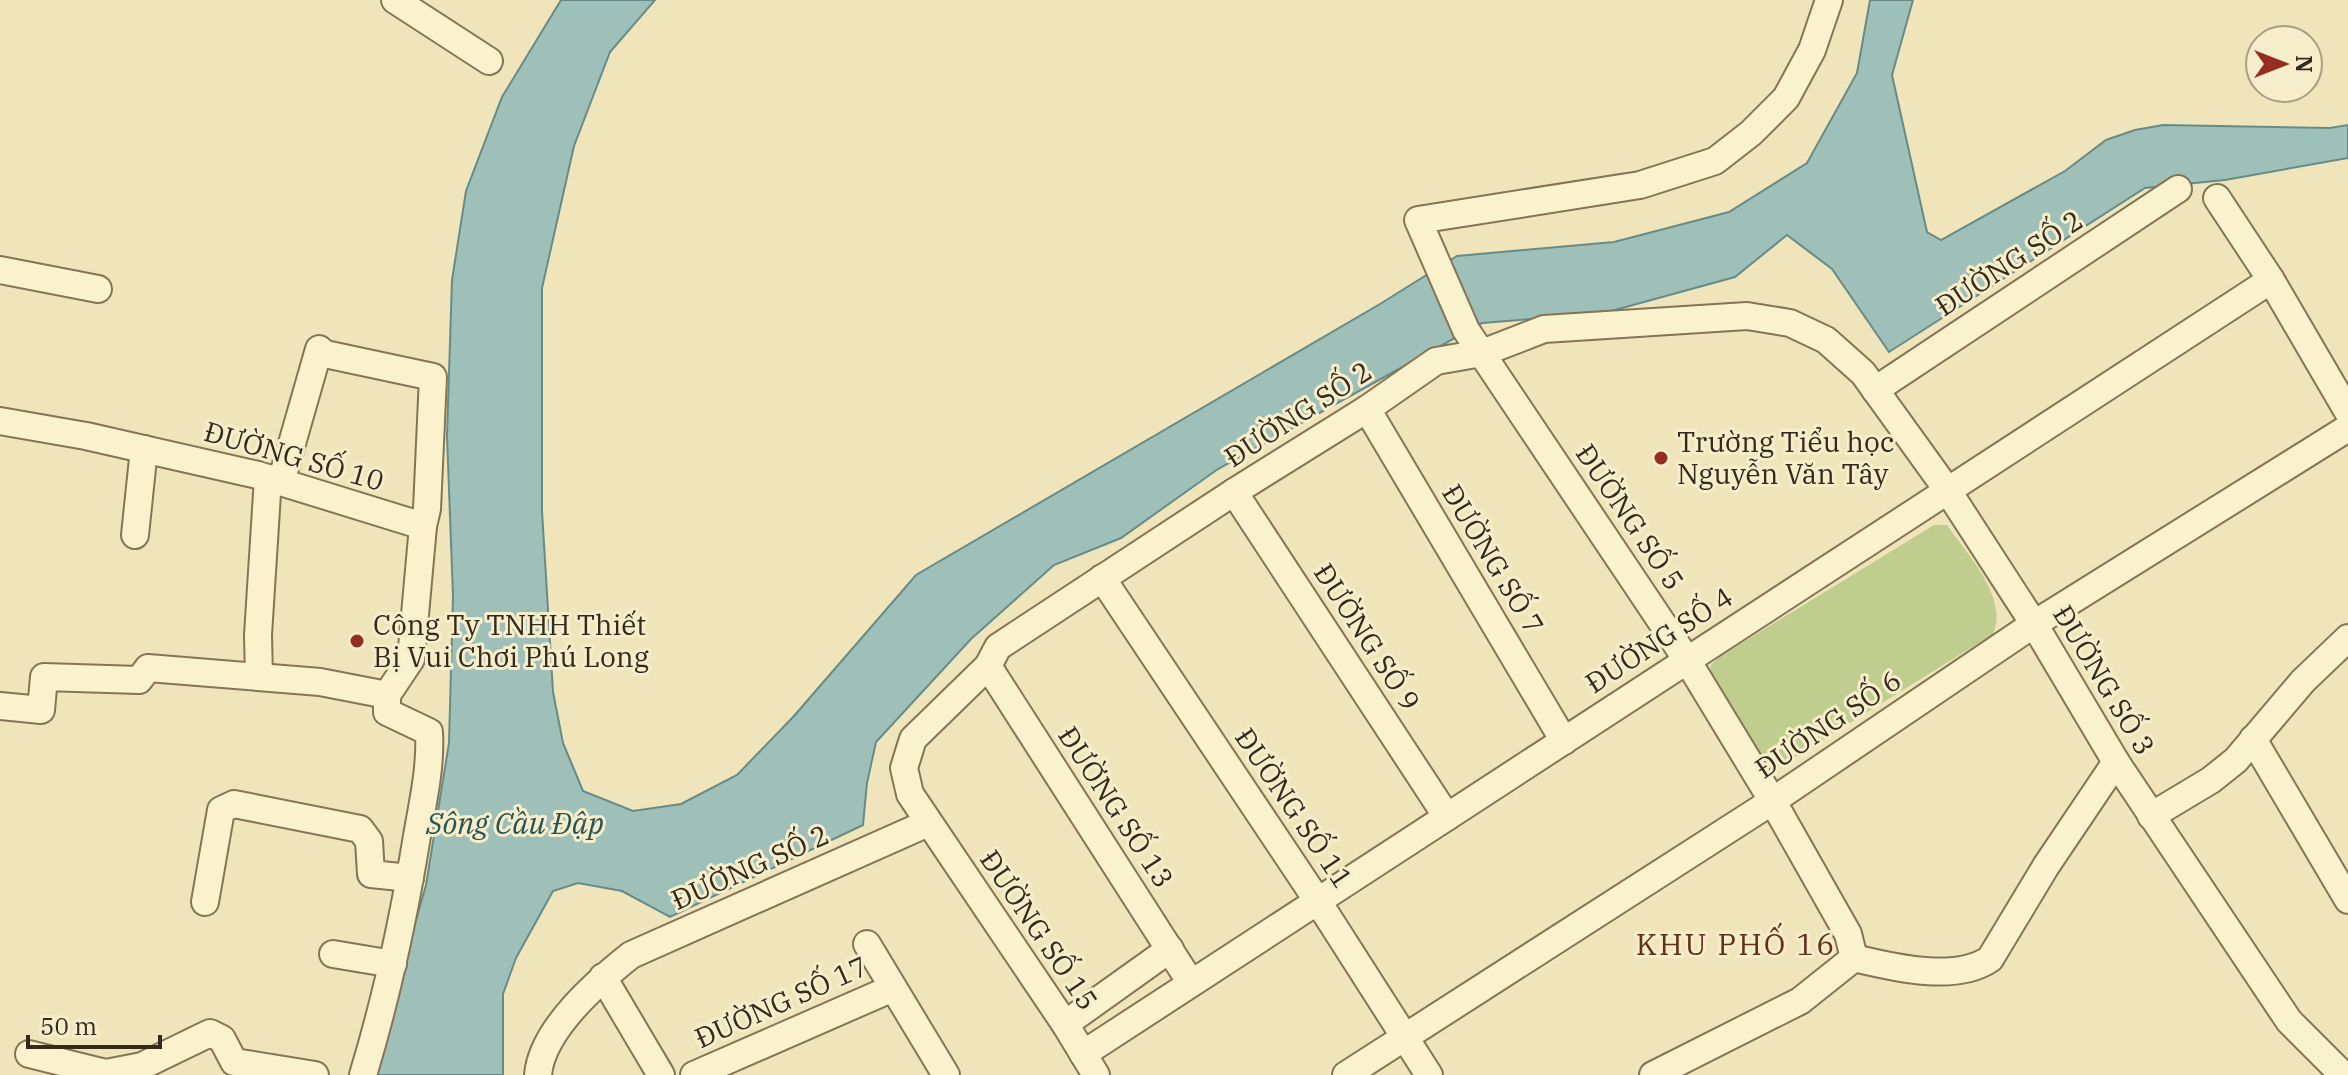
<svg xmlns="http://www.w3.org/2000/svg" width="2348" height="1075" font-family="'IBM Plex Serif',serif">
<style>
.green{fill:#bfcd8e}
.water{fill:#9fbfb9;stroke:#678c87;stroke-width:2}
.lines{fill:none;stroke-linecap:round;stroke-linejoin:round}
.minor-casing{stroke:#867454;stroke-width:30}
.minor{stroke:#faf1cd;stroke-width:26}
.poi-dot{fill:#972d22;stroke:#f6eeca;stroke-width:3}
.labels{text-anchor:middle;stroke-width:6;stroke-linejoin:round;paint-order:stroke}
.street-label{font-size:28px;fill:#34291a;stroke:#f6eeca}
.poi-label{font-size:28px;fill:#34291a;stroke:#f6eeca;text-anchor:start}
.water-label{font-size:30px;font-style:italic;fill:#285355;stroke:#f6eeca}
.neighbourhood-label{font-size:30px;letter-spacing:2px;fill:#622f18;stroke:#f6eeca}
</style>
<rect width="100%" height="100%" fill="#efe4ba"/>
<path class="green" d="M1934,525H1947C1967,554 2009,598 1993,634L1781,766L1770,768L1761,761L1712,679L1710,666L1719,657Z"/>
<path class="water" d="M561,0H655L610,52L574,146L542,288V511L553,692L563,743L583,791L633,811L681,804L737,775L794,716L916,575L1380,304L1457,256L1614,242L1729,212L1807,163L1857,73L1870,0H1913L1892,75L1927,232L1941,240L2065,171L2106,140L2135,130L2163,125L2330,128L2348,125V158L2225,180L2145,188L1889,352L1832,269L1787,235L1735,277L1604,313L1482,323L1218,469L1121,538L1054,565L971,639L876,742L867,783L863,825L670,917L622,891L578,883L553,891L516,958L503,994V1075H372L426,885L449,743L453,596L447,436L452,280L466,191L502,97Z"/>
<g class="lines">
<g class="minor-casing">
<g id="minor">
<path d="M395,0L489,61"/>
<path d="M1829,0L1812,50L1786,98L1751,133L1715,161L1640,185L1418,220L1466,330L1687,660L1772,800L1848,934L1854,958"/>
<path d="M2217,198L2271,280L2348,412"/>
<path d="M0,270L98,289"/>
<path d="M1875,390L2178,189"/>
<path d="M1367,409L1564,741"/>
<path d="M0,421L86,436L258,475L423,526"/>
<path d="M281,482L319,349L325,354L433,377L427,509L423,526L411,659L387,695V712L429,732C431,767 423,801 417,836C404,916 387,996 363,1075"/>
<path d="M1234,492L1447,817"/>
<path d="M135,535L144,449"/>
<path d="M1102,578L1317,900L1429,1075"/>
<path d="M988,666L1191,983"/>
<path d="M259,677L258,635L268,478"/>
<path d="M0,706L41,710L44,677L139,680L148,668L320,682L387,695"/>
<path d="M2253,739L2348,900"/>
<path d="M2151,816L2211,780L2236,760L2303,681L2348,638"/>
<path d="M205,902L221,810L234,804L360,829L369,841L371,874L410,878"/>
<path d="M867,944L946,1075"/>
<path d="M333,954L393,964"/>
<path d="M1854,958C1892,967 1955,983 1990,959L2046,866L2116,762"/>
<path d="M603,977L661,1075"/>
<path d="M1065,1024L1170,949"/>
<path d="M29,1054L106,1073L142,1066L210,1033L222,1039L234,1062L315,1075"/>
<path d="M1083,1054L2271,280"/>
<path d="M538,1075C542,1029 597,982 631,955L928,823"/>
<path d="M694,1075L893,988"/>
<path d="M1096,1075L1065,1024L910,794L904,768L913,739L988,666L998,647L1234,492L1367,409L1436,361L1482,353L1544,329L1747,316L1790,323L1826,340L1863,373L1948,491L2034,624L2116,762L2289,1021L2343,1075"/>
<path d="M1346,1075L1768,804L2034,624L2348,428"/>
<path d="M1653,1075L1800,1001L1854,958"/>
</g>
</g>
<use href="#minor" class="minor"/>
</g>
<g class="poi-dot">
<circle cx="1661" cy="458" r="8"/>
<circle cx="357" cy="641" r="8"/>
</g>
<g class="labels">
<g class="street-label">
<text transform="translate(2009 263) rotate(-33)" y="10">ĐƯỜNG SỐ 2</text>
<text transform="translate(1298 414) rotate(-33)" y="10">ĐƯỜNG SỐ 2</text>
<text transform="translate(294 456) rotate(16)" y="10">ĐƯỜNG SỐ 10</text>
<text transform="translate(1630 517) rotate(56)" y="10">ĐƯỜNG SỐ 5</text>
<text transform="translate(1493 559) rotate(59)" y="10">ĐƯỜNG SỐ 7</text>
<text transform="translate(1367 637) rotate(57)" y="10">ĐƯỜNG SỐ 9</text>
<text transform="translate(1659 640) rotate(-33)" y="10">ĐƯỜNG SỐ 4</text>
<text transform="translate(2104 680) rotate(59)" y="10">ĐƯỜNG SỐ 3</text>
<text transform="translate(1828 724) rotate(-34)" y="10">ĐƯỜNG SỐ 6</text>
<text transform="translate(1116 807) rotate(57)" y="10">ĐƯỜNG SỐ 13</text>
<text transform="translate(1294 808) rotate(56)" y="10">ĐƯỜNG SỐ 11</text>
<text transform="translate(750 867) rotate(-24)" y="10">ĐƯỜNG SỐ 2</text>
<text transform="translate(1039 930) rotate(56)" y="10">ĐƯỜNG SỐ 15</text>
<text transform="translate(781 1002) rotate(-24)" y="10">ĐƯỜNG SỐ 17</text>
</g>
<g class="poi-label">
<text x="1677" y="452">Trường Tiểu học<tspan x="1677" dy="32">Nguyễn Văn Tây</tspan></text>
<text x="373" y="635">Công Ty TNHH Thiết<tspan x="373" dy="32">Bị Vui Chơi Phú Long</tspan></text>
</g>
<g class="water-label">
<text x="515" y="834">Sông Cầu Đập</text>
</g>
<g class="neighbourhood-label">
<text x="1736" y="955">KHU PHỐ 16</text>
</g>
</g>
<g transform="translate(2284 64) rotate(90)"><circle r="38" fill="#f6eeca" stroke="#a89f84" stroke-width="2"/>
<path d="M0-6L14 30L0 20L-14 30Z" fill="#972d22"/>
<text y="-12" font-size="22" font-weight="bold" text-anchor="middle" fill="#34291a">N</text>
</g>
<path d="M28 1035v12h132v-12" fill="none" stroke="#34291a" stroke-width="4"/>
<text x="40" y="1035" font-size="24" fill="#34291a" stroke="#f6eeca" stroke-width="6" paint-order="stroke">50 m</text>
</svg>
